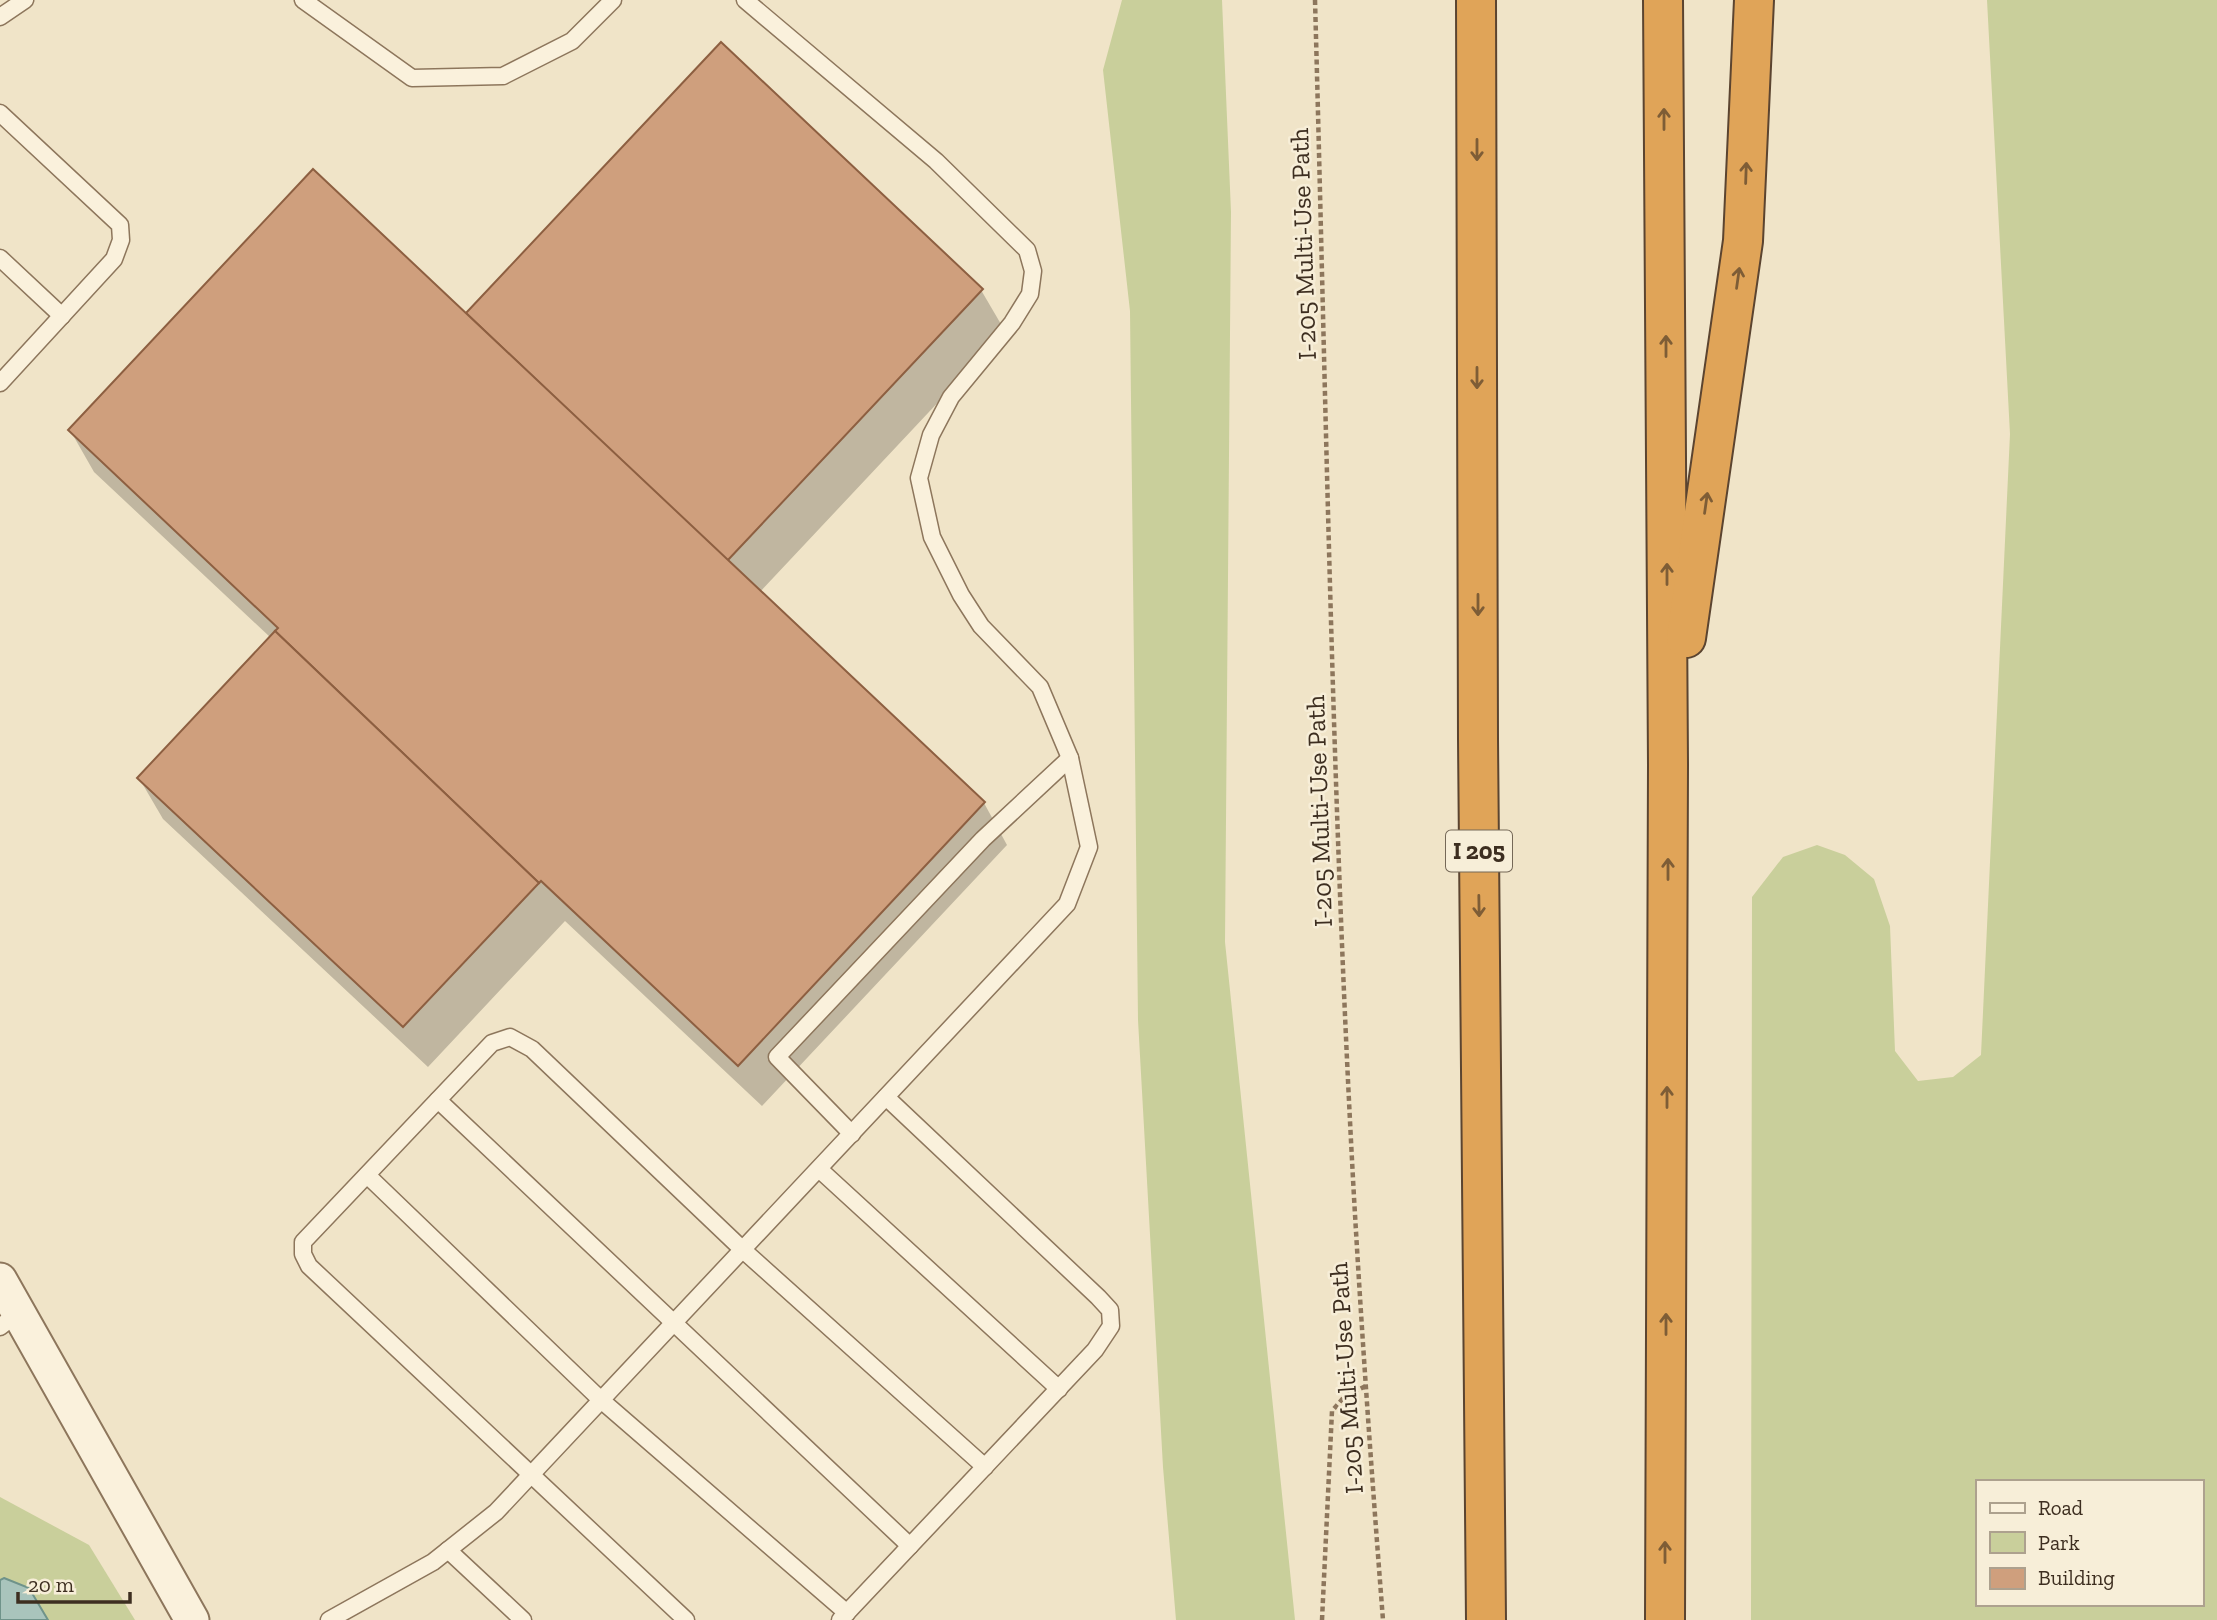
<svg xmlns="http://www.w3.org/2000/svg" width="2217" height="1620" font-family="'Zilla Slab',serif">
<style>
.green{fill:#c9cf9b;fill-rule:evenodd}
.water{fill:#a9c4bc;stroke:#6f938a;stroke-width:2}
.shadow{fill:#0003}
.building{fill:#cf9f7d;stroke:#8d5f41;stroke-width:2}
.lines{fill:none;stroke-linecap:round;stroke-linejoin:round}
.lane-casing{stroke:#8d765c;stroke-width:19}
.street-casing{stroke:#8d765c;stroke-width:37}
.highway-casing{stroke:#5b4430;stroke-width:42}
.path{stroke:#8d765c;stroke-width:4.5;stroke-dasharray:5 3.5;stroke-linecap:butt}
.lane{stroke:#faf1dc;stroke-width:16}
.street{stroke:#faf1dc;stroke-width:33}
.highway{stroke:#e0a458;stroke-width:38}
.oneway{stroke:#7e5d36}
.labels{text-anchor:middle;stroke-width:5;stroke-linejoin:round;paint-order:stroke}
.shield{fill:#f7eed8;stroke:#756857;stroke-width:2}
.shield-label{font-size:24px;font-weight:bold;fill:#3d2e20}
.street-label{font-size:26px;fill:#3d2e20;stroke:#f7eed8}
</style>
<rect width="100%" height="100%" fill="#f0e4c8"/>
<g class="green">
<path d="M1122,0H1222L1231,212L1225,942L1295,1620H1176L1163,1467L1138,1020L1130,311L1103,70Z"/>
<path d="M1987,0H2217V1620H1751L1752,897L1783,857L1817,845L1845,855L1874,879L1890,926L1895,1051L1918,1081L1953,1077L1981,1055L2010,434ZM1977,1482H2201V1604H1977Z"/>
<path d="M0,1497L89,1545L135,1620H0Z"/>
</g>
<path class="water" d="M4,1578L29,1588L48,1620H0V1580Z"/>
<path class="shadow" d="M721,45L981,290L1005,331L759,593L984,803L1007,845L762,1106L565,921L428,1067L163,819L139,778L271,638L94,472L70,430L466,315Z"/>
<g class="building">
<path d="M721,42L983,289L727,561L466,313Z"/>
<path d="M313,169L985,802L738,1066L541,881L539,883L275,631L278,628L68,430Z"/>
<path d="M275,631L539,883L403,1027L137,778Z"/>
</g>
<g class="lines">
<g class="lane-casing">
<g id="lane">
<path d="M303,0L412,78L503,76L572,41L613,0"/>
<path d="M0,17L25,0"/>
<path d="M0,113L120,225L121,240L114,259L0,383"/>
<path d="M0,258L62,316"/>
<path d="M438,1100L910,1546"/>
<path d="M852,1134L777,1057L983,839L1070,758"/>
<path d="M819,1169L1059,1389"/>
<path d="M367,1175L601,1400L847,1613"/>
<path d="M0,1327L19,1312"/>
<path d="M448,1550L523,1620"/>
<path d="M329,1620L433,1562L496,1512L1067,904L1089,847L1070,758L1040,687L981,626L961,595L932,537L919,478L931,435L951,397L1012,323L1030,294L1033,271L1027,250L936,161L745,0"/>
<path d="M686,1620L309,1266L303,1254V1242L492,1043L510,1037L532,1049L743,1250L985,1467"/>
<path d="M840,1620L1095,1350L1111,1326L1110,1310L1098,1297L886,1097"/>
</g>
</g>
<g class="street-casing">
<path id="street" d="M0,1280L192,1620"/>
</g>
<g class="highway-casing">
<g id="highway">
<path d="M1476,0L1478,739L1486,1620"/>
<path d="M1663,0L1668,765L1665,1620"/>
<path d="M1686,638L1743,241L1754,0"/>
</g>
</g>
<g class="path">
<path d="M1315,0C1326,399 1332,799 1354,1197C1362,1338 1372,1479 1383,1620"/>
<path d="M1322,1620L1332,1411L1345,1396L1366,1386"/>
</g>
<use href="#lane" class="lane"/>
<use href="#street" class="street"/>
<use href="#highway" class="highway"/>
</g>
<defs><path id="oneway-shaft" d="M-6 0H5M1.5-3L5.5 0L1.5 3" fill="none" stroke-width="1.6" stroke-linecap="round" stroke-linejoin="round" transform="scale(1.75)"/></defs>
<g class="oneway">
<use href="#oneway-shaft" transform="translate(1664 119) rotate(-90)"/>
<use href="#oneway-shaft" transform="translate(1477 150) rotate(90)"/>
<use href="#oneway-shaft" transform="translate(1746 173) rotate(-88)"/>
<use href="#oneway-shaft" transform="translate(1738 278) rotate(-82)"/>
<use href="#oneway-shaft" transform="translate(1666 346) rotate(-90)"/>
<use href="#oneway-shaft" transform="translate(1477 378) rotate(90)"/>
<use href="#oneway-shaft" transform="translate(1706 503) rotate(-82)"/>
<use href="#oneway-shaft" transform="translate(1667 574) rotate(-90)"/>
<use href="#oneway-shaft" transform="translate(1478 605) rotate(90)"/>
<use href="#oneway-shaft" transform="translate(1668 869) rotate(-90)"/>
<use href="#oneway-shaft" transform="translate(1479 906) rotate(89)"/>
<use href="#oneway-shaft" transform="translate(1667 1097) rotate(-90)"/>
<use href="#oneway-shaft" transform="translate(1666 1324) rotate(-90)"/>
<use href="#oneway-shaft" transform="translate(1665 1552) rotate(-90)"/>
</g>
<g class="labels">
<rect class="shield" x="1446" y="830.5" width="66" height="41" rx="5"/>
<g class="shield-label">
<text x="1479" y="859">I 205</text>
</g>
<g class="street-label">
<text transform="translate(1303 244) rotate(-92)" y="9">I-205 Multi-Use Path</text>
<text transform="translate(1319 811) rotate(-92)" y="9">I-205 Multi-Use Path</text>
<text transform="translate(1346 1378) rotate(-94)" y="9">I-205 Multi-Use Path</text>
</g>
</g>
<rect x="1976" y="1480" width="228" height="126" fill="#f7eed8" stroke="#ada18e" stroke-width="2"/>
<rect x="1990" y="1503" width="35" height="10" fill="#faf1dc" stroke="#ada18e" stroke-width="2"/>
<text x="2038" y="1515" font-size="21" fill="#3d2e20">Road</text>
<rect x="1990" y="1532" width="35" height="21" fill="#c9cf9b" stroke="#ada18e" stroke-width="2"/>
<text x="2038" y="1550" font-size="21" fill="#3d2e20">Park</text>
<rect x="1990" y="1568" width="35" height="21" fill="#cf9f7d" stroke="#ada18e" stroke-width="2"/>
<text x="2038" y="1585" font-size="21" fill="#3d2e20">Building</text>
<path d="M18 1592v10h112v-10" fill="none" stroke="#3d2e20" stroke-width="3.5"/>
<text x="28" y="1592" font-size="21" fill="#3d2e20" stroke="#f7eed8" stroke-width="5" paint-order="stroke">20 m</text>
</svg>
